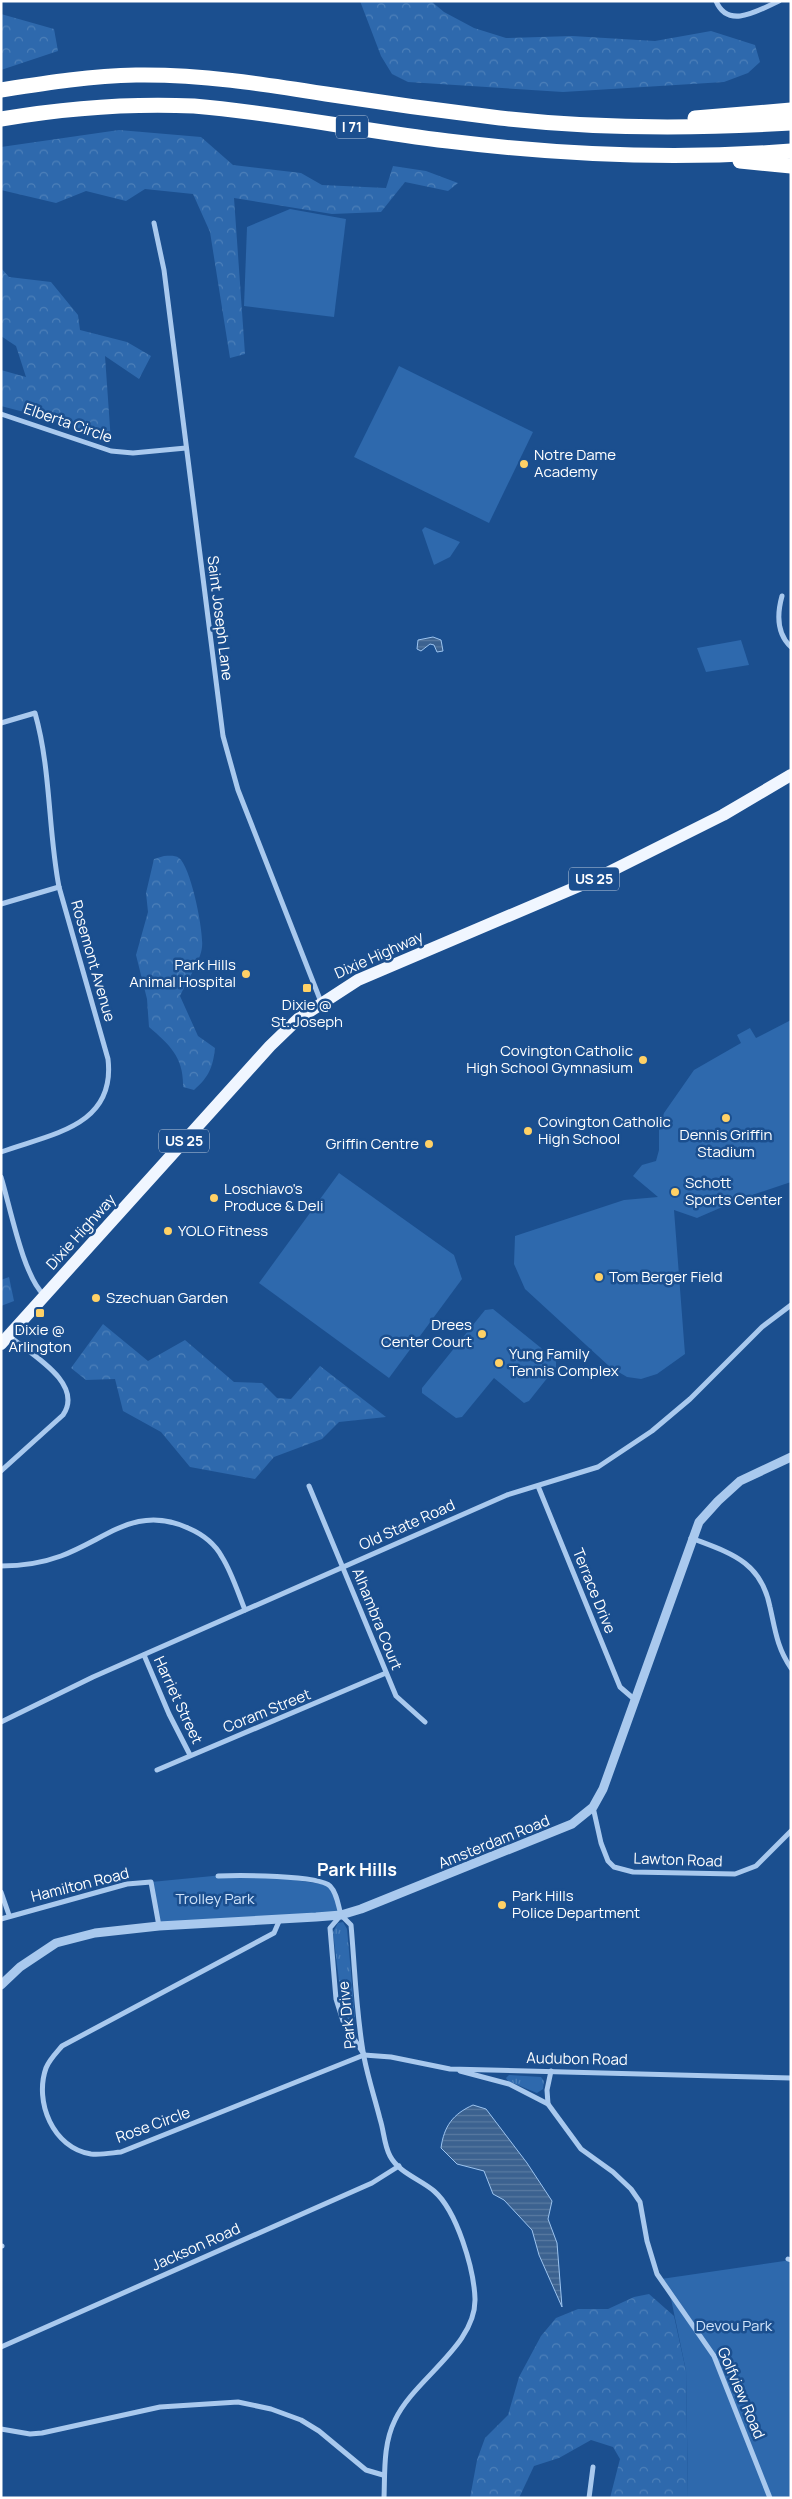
<svg xmlns="http://www.w3.org/2000/svg" width="792" height="2499" font-family="Manrope,sans-serif">
<style>
.grass{fill:url(#grass-tufts)}
.forest{fill:url(#forest-crowns)}
.green{fill:#2e69ad}
.water{fill:url(#water-rules);stroke:#9cc4f0}
.lines{fill:none;stroke-linecap:round;stroke-linejoin:round}
.minor{stroke:#a9c9ee;stroke-width:5}
.tertiary{stroke:#a9c9ee;stroke-width:9}
.primary{stroke:#f0f6ff;stroke-width:12}
.motorway{stroke:#fff;stroke-width:15}
.poi-dot{fill:#ffd166;stroke:#1b4f8f;stroke-width:2}
.labels{text-anchor:middle;stroke-width:5;stroke-linejoin:round;paint-order:stroke}
.shield{fill:#1b4f8f;stroke:#bbcadd;stroke-width:1}
.shield-label{font-size:14px;font-weight:bold;fill:#fff}
.street-label{font-size:15px;fill:#fff;stroke:#1b4f8f}
.poi-label{font-size:15px;fill:#fff;stroke:#1b4f8f;text-anchor:start}
.park-label{font-size:15px;fill:#cfe3fa;stroke:#1b4f8f}
.quarter-label{font-size:18px;font-weight:bold;fill:#fff;stroke:#1b4f8f}
</style>
<defs>
<pattern id="grass-tufts" width="24" height="20" patternUnits="userSpaceOnUse" patternTransform="scale(1.25)"><rect width="24" height="20" fill="#2e69ad"/><path d="M3 7l-1-3M5 7V3M7 7l1-3M15 17l-1-3M17 17v-4M19 17l1-3" fill="none" stroke="#4d80b9"/></pattern>
<pattern id="forest-crowns" width="20" height="18" patternUnits="userSpaceOnUse" patternTransform="scale(1.25)"><rect width="20" height="18" fill="#2e69ad"/><path d="M2 6a3 3 0 1 1 6 0M12 15a3 3 0 1 1 6 0" fill="none" stroke="#4d80b9"/></pattern>
<pattern id="water-rules" width="6" height="5" patternUnits="userSpaceOnUse" patternTransform="scale(1.25)"><rect width="6" height="5" fill="#3c6290"/><path d="M0 2.5h6" fill="none" stroke="#597aa1"/></pattern>
</defs>
<rect width="100%" height="100%" fill="#1b4f8f"/>
<g class="grass">
<path d="M343,1922L347,1929L355,2017L351,2020L348,2019L342,2006L333,1932L338,1923Z"/>
<path d="M509,2075L541,2077L544,2081L543,2089L537,2093L508,2081L506,2078Z"/>
</g>
<g class="forest">
<path d="M360,1H431L444,12L474,28L506,38L572,36L655,41L711,31L755,45L760,62L748,73L724,82L563,92L408,82L392,74L381,56Z"/>
<path d="M1,14L54,29L58,51L1,70Z"/>
<path d="M119,130L201,137L233,165L301,173L322,185L386,188L393,166L426,171L458,183L448,191L405,182L381,212L332,214L234,198L245,354L230,358L210,232L193,194L145,189L126,201L86,191L56,203L1,190V147Z"/>
<path d="M1,268L9,277L51,282L78,315L80,330L127,342L151,356L139,379L105,356L111,442L47,418L1,406V370L26,377L16,346L1,336Z"/>
<path d="M164,856C169,856 175,855 179,858C191,867 204,932 202,947C201,960 186,983 180,996L198,1036L215,1048C213,1067 209,1077 194,1090L183,1087C184,1058 170,1045 149,1027L147,999L136,955L148,912L146,893L154,859Z"/>
<path d="M9,1277L14,1301L1,1306V1280Z"/>
<path d="M103,1324L148,1361L185,1340L234,1382L262,1383L277,1398L291,1399L320,1366L386,1417L339,1422L322,1439L274,1457L255,1479L190,1467L161,1432L123,1411L115,1379L86,1380L71,1368Z"/>
<path d="M649,2294L674,2316L686,2371L688,2498H610L620,2459L613,2447L591,2440L559,2458L534,2466L519,2498H470L477,2460L485,2438L508,2415L519,2377L541,2336L556,2318L578,2309H608L634,2297Z"/>
</g>
<g class="green">
<path d="M290,209L346,219L334,317L244,306L247,227Z"/>
<path d="M399,366L533,432L489,523L354,457Z"/>
<path d="M425,527L460,542L450,557L434,565L422,530Z"/>
<path d="M741,640L749,665L706,672L697,648Z"/>
<path d="M791,1020V1182L743,1198L697,1218L674,1210L685,1354L657,1374L641,1379L627,1377L610,1367L525,1289L514,1264L515,1236L624,1200L658,1197L633,1176L642,1165L656,1161L659,1150V1130L664,1113L694,1070L741,1043L737,1035L750,1028L756,1038Z"/>
<path d="M339,1173L454,1255L462,1279L389,1378L259,1283Z"/>
<path d="M493,1309L556,1360V1367L529,1401L524,1403L494,1378L462,1417L456,1418L422,1393V1388L485,1310Z"/>
<path d="M223,1875L274,1877L329,1885L341,1915L159,1926L151,1882Z"/>
<path d="M791,2260V2498H688L686,2371L670,2294L661,2279Z"/>
</g>
<g class="water">
<path d="M433,637L441,640L443,651L437,652L434,645L430,644L421,651L417,649L418,640Z"/>
<path d="M473,2105L486,2109L527,2163L552,2201L548,2219L557,2243L562,2307L539,2255L532,2230L504,2200L493,2194L484,2171L457,2164L441,2148C444,2126 453,2114 473,2105Z"/>
</g>
<g class="lines">
<g class="minor">
<path d="M716,1C728,30 759,10 779,1"/>
<path d="M154,223L164,270L223,736L238,790L321,1002"/>
<path d="M1,414L111,451L133,453L186,448"/>
<path d="M782,596C777,614 776,633 791,647"/>
<path d="M1,723L35,713C51,769 48,830 59,887L108,1059C116,1127 50,1134 1,1152"/>
<path d="M1,904L59,887"/>
<path d="M1,1177C10,1206 23,1276 44,1295"/>
<path d="M1,1471L63,1415C85,1383 29,1353 9,1336"/>
<path d="M309,1486L396,1696L425,1722"/>
<path d="M538,1486L620,1687L634,1699"/>
<path d="M691,1538C730,1553 761,1561 770,1607C775,1629 777,1648 791,1668"/>
<path d="M1,1566C21,1566 42,1563 61,1556C107,1539 136,1504 188,1528C202,1534 215,1544 222,1557C232,1573 238,1593 245,1610"/>
<path d="M144,1655L169,1714L190,1755"/>
<path d="M1,1722L93,1677L507,1495L598,1467L652,1431L690,1399L762,1327L791,1305"/>
<path d="M157,1770L386,1673"/>
<path d="M593,1807L601,1843L608,1861L614,1867L633,1872L735,1874L756,1866L791,1831"/>
<path d="M218,1876C237,1875 319,1875 330,1886C337,1893 338,1905 341,1915"/>
<path d="M1,1892L9,1915"/>
<path d="M341,1915L351,1925C355,1969 356,2014 364,2057C368,2078 375,2099 380,2119C384,2131 384,2145 390,2156C399,2173 420,2179 434,2191C457,2211 474,2269 475,2299C476,2346 414,2379 395,2420C383,2444 385,2472 384,2498"/>
<path d="M341,1915L330,1928L336,1999L343,2021L363,2053"/>
<path d="M1,1919L127,1884L151,1882L159,1926"/>
<path d="M280,1919L274,1933L62,2046C56,2053 49,2060 46,2068C34,2102 53,2148 91,2154C101,2155 111,2153 121,2152L364,2055L391,2057L450,2069L791,2078"/>
<path d="M460,2071L509,2084L548,2104L581,2149L613,2172L631,2189L640,2202L647,2241L657,2274L714,2356L770,2498"/>
<path d="M548,2104L547,2090L551,2071"/>
<path d="M1,2246H2"/>
<path d="M788,2259L791,2260"/>
<path d="M1,2347L372,2183L399,2166"/>
<path d="M1,2429L30,2434L42,2433L160,2407L238,2402L271,2409L301,2420L319,2431L366,2470L383,2475"/>
<path d="M589,2498L593,2467"/>
</g>
<path class="tertiary" d="M1,1985L20,1967L56,1943L95,1933L159,1926L316,1917L341,1915L361,1909L572,1824L593,1807L603,1789L699,1522L718,1501L740,1481L791,1457"/>
<path class="primary" d="M1,1344L270,1046L298,1019L358,980L593,880L723,815L791,775"/>
<g class="motorway">
<path d="M1,90C46,83 90,76 136,75C200,74 263,84 326,94C384,103 442,111 500,118C596,129 694,129 791,123"/>
<path d="M695,118L791,110"/>
<path d="M1,119C66,108 128,103 194,106C279,113 363,131 448,141C562,155 677,160 791,151"/>
<path d="M740,161L791,166"/>
</g>
</g>
<g class="poi-dot">
<circle cx="524" cy="464" r="5"/>
<circle cx="246" cy="974" r="5"/>
<rect x="302" y="983" width="10" height="10" rx="2.5"/>
<circle cx="643" cy="1060" r="5"/>
<circle cx="726" cy="1118" r="5"/>
<circle cx="528" cy="1131" r="5"/>
<circle cx="429" cy="1144" r="5"/>
<circle cx="675" cy="1192" r="5"/>
<circle cx="214" cy="1198" r="5"/>
<circle cx="168" cy="1231" r="5"/>
<circle cx="599" cy="1277" r="5"/>
<circle cx="96" cy="1298" r="5"/>
<rect x="35" y="1308" width="10" height="10" rx="2.5"/>
<circle cx="482" cy="1334" r="5"/>
<circle cx="499" cy="1363" r="5"/>
<circle cx="502" cy="1905" r="5"/>
</g>
<g class="labels">
<g class="shield">
<rect x="336" y="115.5" width="32" height="23" rx="4"/>
<rect x="569" y="867.5" width="50" height="23" rx="4"/>
<rect x="159" y="1129.5" width="50" height="23" rx="4"/>
</g>
<g class="shield-label">
<text x="352" y="132">I 71</text>
<text x="594" y="884">US 25</text>
<text x="184" y="1146">US 25</text>
</g>
<g class="street-label">
<text transform="translate(68 423) rotate(19)" y="5">Elberta Circle</text>
<text transform="translate(220 618) rotate(83)" y="5">Saint Joseph Lane</text>
<text transform="translate(379 955) rotate(-24)" y="5">Dixie Highway</text>
<text transform="translate(93 961) rotate(74)" y="5">Rosemont Avenue</text>
<text transform="translate(81 1232) rotate(-48)" y="5">Dixie Highway</text>
<text transform="translate(407 1525) rotate(-24)" y="5">Old State Road</text>
<text transform="translate(594 1591) rotate(68)" y="5">Terrace Drive</text>
<text transform="translate(377 1619) rotate(68)" y="5">Alhambra Court</text>
<text transform="translate(178 1700) rotate(65)" y="5">Harriet Street</text>
<text transform="translate(267 1711) rotate(-22)" y="5">Coram Street</text>
<text transform="translate(494 1842) rotate(-22)" y="5">Amsterdam Road</text>
<text transform="translate(678 1860) rotate(2)" y="5">Lawton Road</text>
<text transform="translate(80 1885) rotate(-14)" y="5">Hamilton Road</text>
<text transform="translate(347 2015) rotate(-96)" y="5">Park Drive</text>
<text transform="translate(577 2059) rotate(1)" y="5">Audubon Road</text>
<text transform="translate(153 2125) rotate(-20)" y="5">Rose Circle</text>
<text transform="translate(196 2247) rotate(-24)" y="5">Jackson Road</text>
<text transform="translate(741 2393) rotate(67)" y="5">Golfview Road</text>
</g>
<g class="poi-label">
<text x="534" y="460">Notre Dame<tspan x="534" dy="17">Academy</tspan></text>
<text x="236" y="970" text-anchor="end">Park Hills<tspan x="236" dy="17">Animal Hospital</tspan></text>
<text x="307" y="1010" text-anchor="middle">Dixie @<tspan x="307" dy="17">St. Joseph</tspan></text>
<text x="633" y="1056" text-anchor="end">Covington Catholic<tspan x="633" dy="17">High School Gymnasium</tspan></text>
<text x="538" y="1127">Covington Catholic<tspan x="538" dy="17">High School</tspan></text>
<text x="726" y="1140" text-anchor="middle">Dennis Griffin<tspan x="726" dy="17">Stadium</tspan></text>
<text x="419" y="1149" text-anchor="end">Griffin Centre</text>
<text x="685" y="1188">Schott<tspan x="685" dy="17">Sports Center</tspan></text>
<text x="224" y="1194">Loschiavo's<tspan x="224" dy="17">Produce &amp; Deli</tspan></text>
<text x="178" y="1236">YOLO Fitness</text>
<text x="609" y="1282">Tom Berger Field</text>
<text x="106" y="1303">Szechuan Garden</text>
<text x="472" y="1330" text-anchor="end">Drees<tspan x="472" dy="17">Center Court</tspan></text>
<text x="40" y="1335" text-anchor="middle">Dixie @<tspan x="40" dy="17">Arlington</tspan></text>
<text x="509" y="1359">Yung Family<tspan x="509" dy="17">Tennis Complex</tspan></text>
<text x="512" y="1901">Park Hills<tspan x="512" dy="17">Police Department</tspan></text>
</g>
<g class="park-label">
<text x="215" y="1904">Trolley Park</text>
<text x="734" y="2331">Devou Park</text>
</g>
<g class="quarter-label">
<text x="357" y="1876">Park Hills</text>
</g>
</g>
<rect width="792" height="2499" fill="none" stroke="#ffffff" stroke-width="5"/>
</svg>
